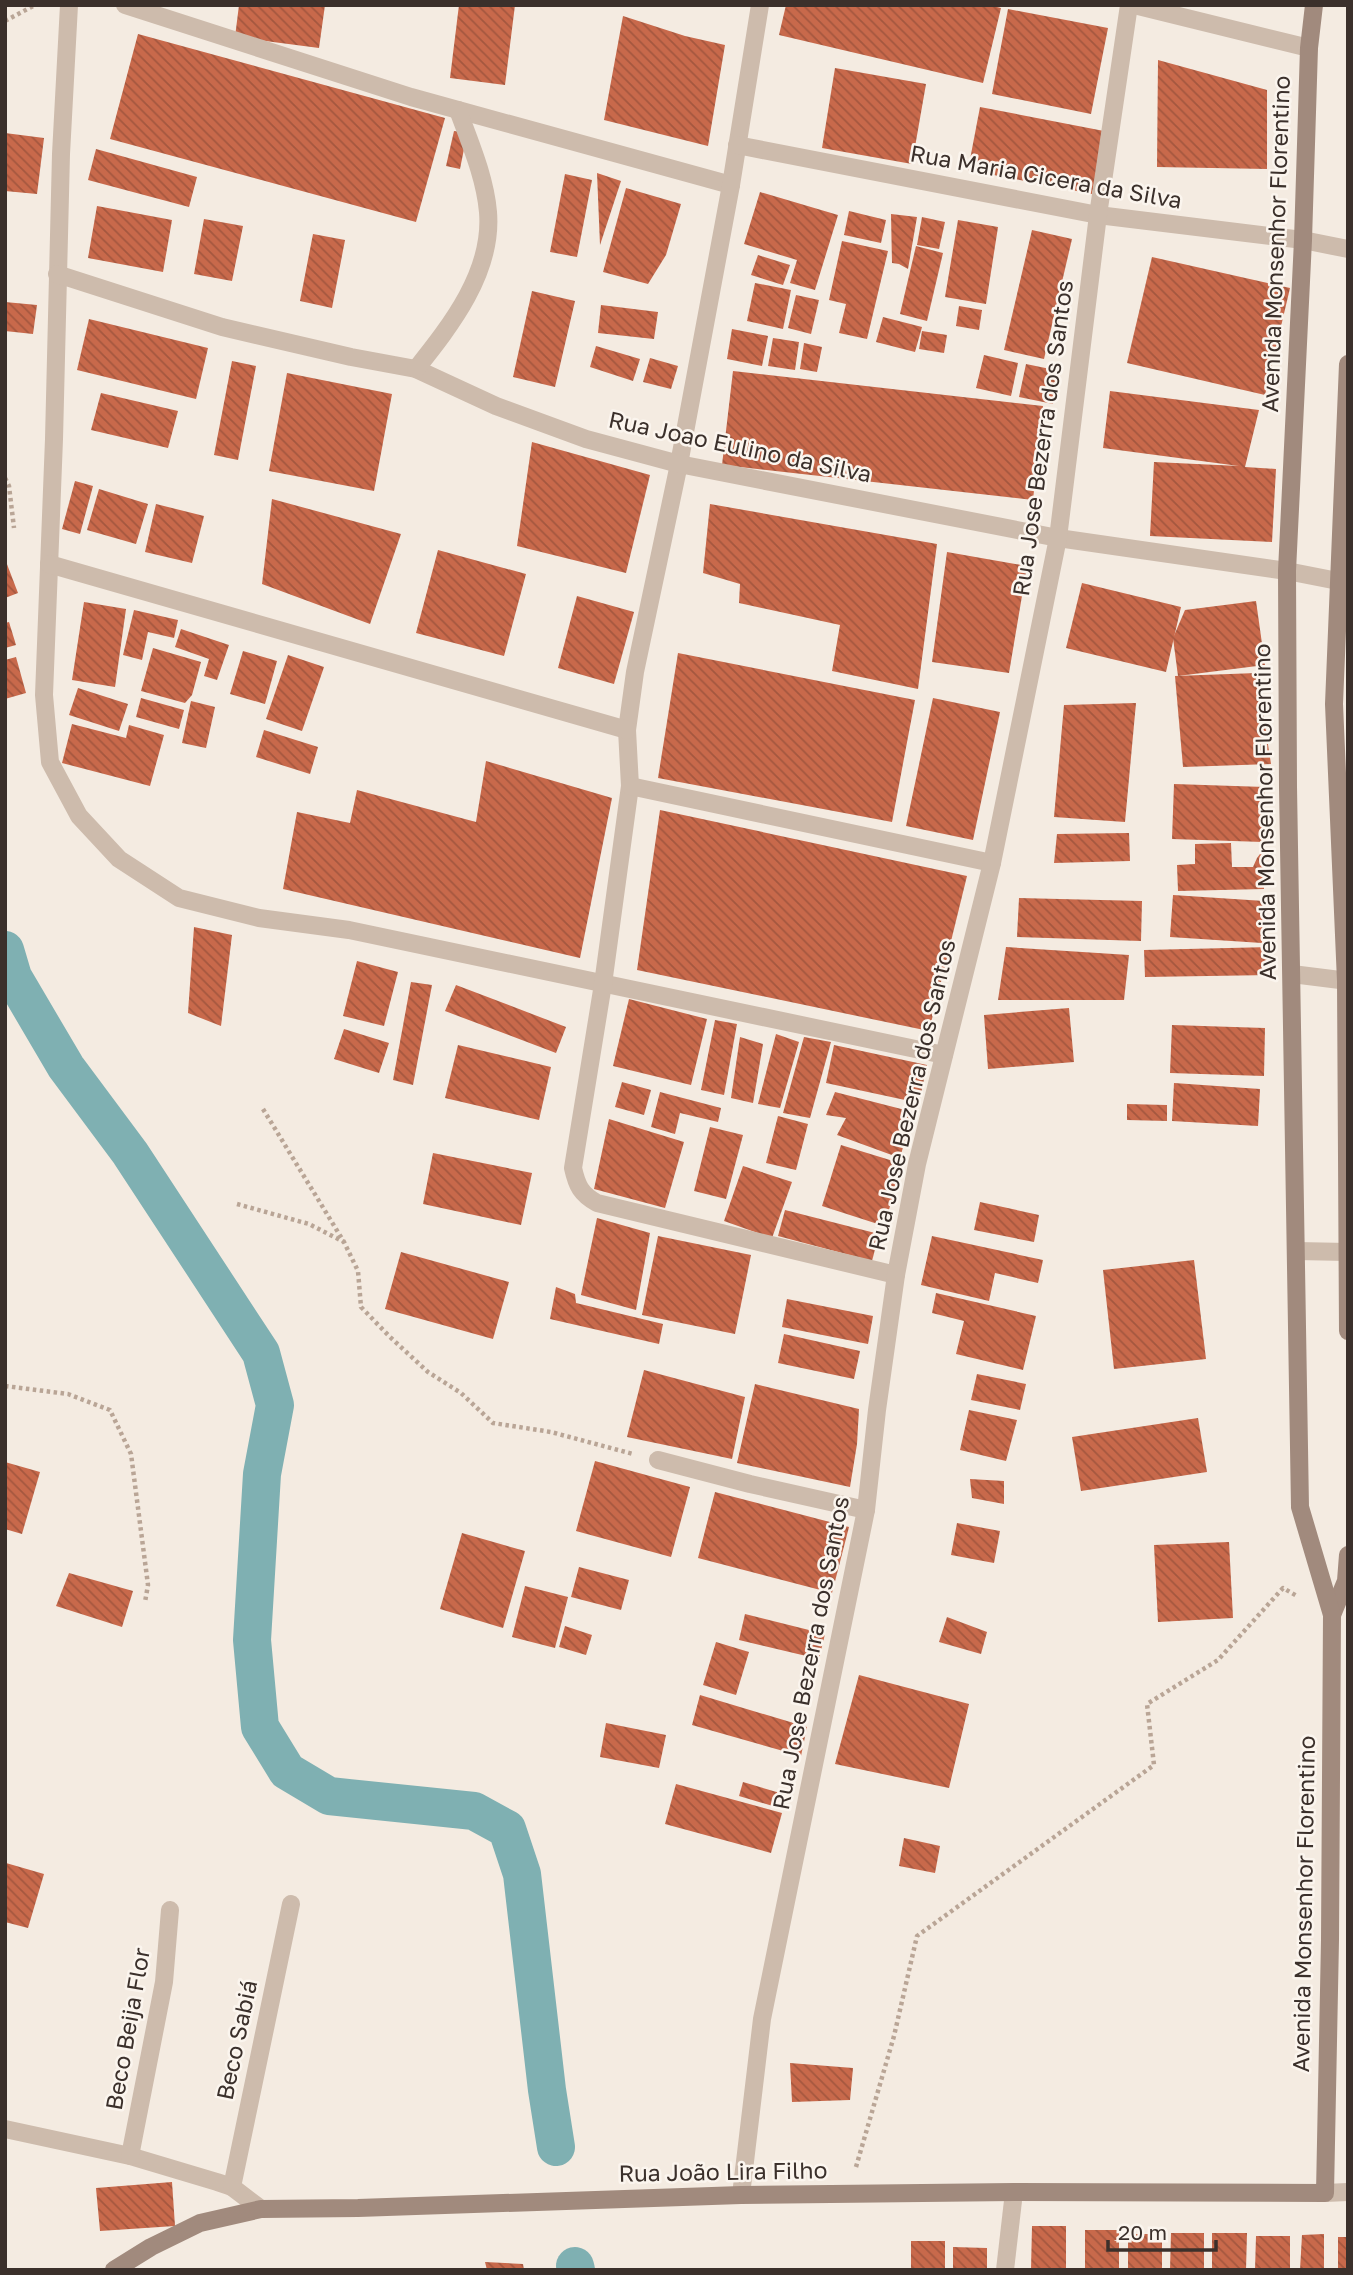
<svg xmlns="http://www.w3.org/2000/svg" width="1353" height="2275" font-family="'Golos Text',sans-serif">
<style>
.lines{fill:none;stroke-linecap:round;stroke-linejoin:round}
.canal{stroke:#7fb0b2;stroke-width:38}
.building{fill:url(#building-back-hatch)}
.path{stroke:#b9a596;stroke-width:4.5;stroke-dasharray:3.5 3.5;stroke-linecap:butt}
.minor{stroke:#cdbbac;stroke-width:18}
.secondary{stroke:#a18a7d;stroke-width:18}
.labels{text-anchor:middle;stroke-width:5;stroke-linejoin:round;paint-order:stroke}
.street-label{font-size:23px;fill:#3b302b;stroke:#fbf5ee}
</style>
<defs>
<pattern id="building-back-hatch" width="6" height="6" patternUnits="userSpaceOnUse" patternTransform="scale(1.75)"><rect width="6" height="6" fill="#c8694b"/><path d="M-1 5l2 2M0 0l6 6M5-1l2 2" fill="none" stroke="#a4573f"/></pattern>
</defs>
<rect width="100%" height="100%" fill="#f4ebe1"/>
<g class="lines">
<g class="canal">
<path d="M5,950L13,977L66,1067L130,1153L261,1353L275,1405L262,1474L252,1640L260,1727L287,1771L329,1796L474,1811L507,1829L522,1874L547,2090L556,2147"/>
<path d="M575,2266L576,2270"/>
</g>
</g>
<g class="building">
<path d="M239,5H325L319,48L235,37Z"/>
<path d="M459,5H515L505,85L450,78Z"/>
<path d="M786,5H989L1001,8L983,83L779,35Z"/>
<path d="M1008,9L1108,28L1091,114L992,94Z"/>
<path d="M623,16L685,36L725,45L708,146L604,120Z"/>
<path d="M138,34L445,118L416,222L110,139Z"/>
<path d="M1158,60L1267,90V169L1157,167Z"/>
<path d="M835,68L926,84L912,164L822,148Z"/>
<path d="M980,107L1104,131L1092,194L968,170Z"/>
<path d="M454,131L462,132L466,139L460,169L446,166Z"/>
<path d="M5,133L44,138L37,194L5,191Z"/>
<path d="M96,149L197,177L189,207L88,180Z"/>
<path d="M597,173L621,181L600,245Z"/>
<path d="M565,174L592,180L577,257L550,252Z"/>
<path d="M626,188L681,204L666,255L648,284L603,272Z"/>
<path d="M760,192L838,215L815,290L790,283L797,260L744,244Z"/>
<path d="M97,206L172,220L163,272L88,258Z"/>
<path d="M849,211L886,220L881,243L844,235Z"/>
<path d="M891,214L917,217L908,269L899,264L892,263Z"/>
<path d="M922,217L945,222L939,249L917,245Z"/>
<path d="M204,219L243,226L232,281L194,274Z"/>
<path d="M958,220L998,227L986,304L945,297Z"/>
<path d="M1032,230L1072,239L1044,359L1004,350Z"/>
<path d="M313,234L345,240L332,308L300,301Z"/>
<path d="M842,241L888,251L867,339L839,333L846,304L829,300Z"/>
<path d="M916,246L943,253L927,321L900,314Z"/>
<path d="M758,255L790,265L783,285L751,275Z"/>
<path d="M1152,257L1290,288L1265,395L1127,363Z"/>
<path d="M755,283L791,290L783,329L747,321Z"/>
<path d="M532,291L575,301L555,387L513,377Z"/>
<path d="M796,295L819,300L811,334L788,328Z"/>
<path d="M5,302L37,305L33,334L5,331Z"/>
<path d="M601,305L658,312L654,339L598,333Z"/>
<path d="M959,306L982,310L979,330L956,326Z"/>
<path d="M883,317L922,327L915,352L876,342Z"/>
<path d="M89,319L208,348L196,399L77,370Z"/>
<path d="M732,329L768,336L762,366L727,359Z"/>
<path d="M922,331L947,335L944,353L919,349Z"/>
<path d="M773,338L799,342L795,370L768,366Z"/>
<path d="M804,343L822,347L817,372L800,369Z"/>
<path d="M596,346L640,359L633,381L590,367Z"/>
<path d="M984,355L1018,363L1011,396L976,388Z"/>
<path d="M650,358L678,366L671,389L643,382Z"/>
<path d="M232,361L256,366L238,460L214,455Z"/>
<path d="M1026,364L1060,371L1053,404L1019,397Z"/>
<path d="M733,371L1043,406L1033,500L722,465Z"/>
<path d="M287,373L392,394L374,491L269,471Z"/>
<path d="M1110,391L1259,410L1245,467L1276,469L1272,542L1150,536L1154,462L1239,466L1103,448Z"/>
<path d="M101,393L178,411L168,448L91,430Z"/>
<path d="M532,442L650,475L626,573L517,546Z"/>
<path d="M75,481L93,486L80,534L62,529Z"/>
<path d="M99,489L148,504L136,544L87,530Z"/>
<path d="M272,499L401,534L370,624L262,584Z"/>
<path d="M156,504L204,516L192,563L145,552Z"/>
<path d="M710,504L937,544L918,689L832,671L840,625L739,603L740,584L703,573Z"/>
<path d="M438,550L526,574L504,656L416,633Z"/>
<path d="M947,552L1027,566L1009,673L932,662Z"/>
<path d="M5,559L18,593L5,598Z"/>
<path d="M1082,583L1181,607L1166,672L1066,648Z"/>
<path d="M577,596L634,612L614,684L558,668Z"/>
<path d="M1256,601L1265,665L1178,676L1173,638L1185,610Z"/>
<path d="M84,602L126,609L115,687L72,680Z"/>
<path d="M134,610L178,620L174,638L148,632L142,660L123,655Z"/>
<path d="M9,622L16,645L5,648V623Z"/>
<path d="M181,629L229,645L217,680L204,676L209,659L175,647Z"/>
<path d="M153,648L201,662L192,695L185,703L141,691Z"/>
<path d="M243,651L277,661L265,704L230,694Z"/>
<path d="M678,653L915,700L892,822L658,778Z"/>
<path d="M288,655L324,667L302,731L266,719Z"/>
<path d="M16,657L26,693L5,699V660Z"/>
<path d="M1257,673L1271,764L1183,767L1175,676Z"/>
<path d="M78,688L128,704L119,731L69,715Z"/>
<path d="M141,698L184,710L179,729L136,717Z"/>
<path d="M933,698L1000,712L973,840L906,826Z"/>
<path d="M191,701L215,707L206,748L182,743Z"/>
<path d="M1136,703L1125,822L1054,817L1064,705Z"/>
<path d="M72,724L126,738L129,725L164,735L150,786L62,763Z"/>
<path d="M264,730L318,747L310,774L256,757Z"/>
<path d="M486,761L612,798L580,958L283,889L297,812L350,823L357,790L476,822Z"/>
<path d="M1174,784L1265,787L1263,842L1172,839Z"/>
<path d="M660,810L967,876L929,1031L637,970Z"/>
<path d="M1129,833L1130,861L1054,863L1057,834Z"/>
<path d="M1231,843L1232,867H1253L1257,858L1263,850L1264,889L1178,891L1177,865L1195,864V844Z"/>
<path d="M1173,895L1264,901L1262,943L1170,937Z"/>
<path d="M1019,898L1142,901L1141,941L1017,937Z"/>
<path d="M194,927L232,935L221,1026L188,1013Z"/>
<path d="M1006,947L1129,955L1124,1000H998Z"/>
<path d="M1271,947L1272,975L1145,977L1144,950Z"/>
<path d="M357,961L398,972L384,1026L343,1016Z"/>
<path d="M411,982L432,985L413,1085L393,1080Z"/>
<path d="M456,985L566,1027L556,1053L445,1011Z"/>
<path d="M629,999L707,1019L691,1085L613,1066Z"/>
<path d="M1069,1008L1074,1062L988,1069L984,1015Z"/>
<path d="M715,1020L737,1024L724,1095L701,1090Z"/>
<path d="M1172,1025L1265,1028L1264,1076L1170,1073Z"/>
<path d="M344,1029L389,1043L379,1073L334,1059Z"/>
<path d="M776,1034L799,1042L780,1108L758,1104Z"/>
<path d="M740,1037L763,1044L753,1103L731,1098Z"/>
<path d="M804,1037L831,1042L810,1118L783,1113Z"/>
<path d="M458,1045L551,1067L539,1120L445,1098Z"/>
<path d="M834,1045L927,1065L919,1103L826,1083Z"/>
<path d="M622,1082L651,1090L644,1115L615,1107Z"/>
<path d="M1174,1083L1260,1089L1258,1126L1172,1121Z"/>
<path d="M660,1092L721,1108L718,1122L680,1113L675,1134L651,1127Z"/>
<path d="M835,1092L913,1112L900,1158L837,1135L846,1118L826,1115Z"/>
<path d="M1127,1104L1167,1105V1121L1127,1120Z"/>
<path d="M778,1116L808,1124L796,1170L766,1163Z"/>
<path d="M609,1119L684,1142L665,1208L594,1189Z"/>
<path d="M710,1127L743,1135L726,1199L694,1191Z"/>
<path d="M841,1145L903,1164L884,1226L822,1206Z"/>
<path d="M433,1153L532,1173L521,1225L423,1204Z"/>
<path d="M743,1166L792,1182L772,1238L724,1221Z"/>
<path d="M980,1202L1039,1215L1034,1242L974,1230Z"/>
<path d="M785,1210L879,1234L872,1261L778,1236Z"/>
<path d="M597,1218L650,1233L636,1310L581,1295Z"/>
<path d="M658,1236L751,1255L735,1334L642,1315Z"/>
<path d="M932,1236L1043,1260L1038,1283L995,1273L989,1301L921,1285Z"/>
<path d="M401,1252L509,1282L493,1339L385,1309Z"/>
<path d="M1194,1260L1206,1359L1114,1369L1103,1270Z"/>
<path d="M556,1287L575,1294L576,1303L663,1324L659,1344L550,1319Z"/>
<path d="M936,1293L1036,1316L1023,1370L956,1354L964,1321L932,1313Z"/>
<path d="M787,1299L873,1316L868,1344L782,1327Z"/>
<path d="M784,1334L860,1351L854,1379L778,1363Z"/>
<path d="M644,1370L745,1397L732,1459L627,1437Z"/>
<path d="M977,1374L1026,1384L1020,1410L971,1400Z"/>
<path d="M755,1384L859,1409L857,1444L850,1487L737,1463Z"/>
<path d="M969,1410L1017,1420L1006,1461L960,1450Z"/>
<path d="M1198,1418L1207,1472L1081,1491L1072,1437Z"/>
<path d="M595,1461L690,1487L671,1557L576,1531Z"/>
<path d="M5,1462L40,1472L22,1534L5,1529Z"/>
<path d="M970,1479L1004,1481V1504L972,1498Z"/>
<path d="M715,1492L849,1527L832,1593L698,1558Z"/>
<path d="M957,1523L1000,1531L994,1563L951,1555Z"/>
<path d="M462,1533L525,1551L503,1628L440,1609Z"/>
<path d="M1229,1542L1233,1618L1158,1622L1154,1545Z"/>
<path d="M579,1567L629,1580L621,1610L571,1597Z"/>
<path d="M69,1573L133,1591L122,1627L56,1606Z"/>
<path d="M525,1586L568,1597L555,1648L512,1637Z"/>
<path d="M745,1614L825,1634L819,1659L739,1640Z"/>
<path d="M947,1617L987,1632L981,1654L939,1642Z"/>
<path d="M565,1626L592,1635L586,1655L559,1647Z"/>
<path d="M716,1642L749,1652L736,1695L703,1685Z"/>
<path d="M859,1675L969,1704L949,1788L835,1764Z"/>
<path d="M700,1695L807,1727L801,1756L692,1725Z"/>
<path d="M606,1723L666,1735L659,1768L600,1757Z"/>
<path d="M743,1782L780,1793L776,1807L739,1796Z"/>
<path d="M676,1784L782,1813L771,1853L665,1824Z"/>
<path d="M904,1838L940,1846L935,1873L899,1866Z"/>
<path d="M6,1863L44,1874L28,1928L5,1922Z"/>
<path d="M790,2063L853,2068L850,2100L792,2102Z"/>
<path d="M172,2182L175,2226L100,2231L96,2188Z"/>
<path d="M1032,2226H1066V2270H1031Z"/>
<rect x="1085" y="2230" width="34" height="40"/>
<path d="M1171,2233H1204V2270H1170Z"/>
<path d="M1212,2233H1247L1246,2270H1212Z"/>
<rect x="1128" y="2234" width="34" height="36"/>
<path d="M1324,2234V2270H1300L1302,2235Z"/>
<path d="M1256,2236H1290V2270H1255Z"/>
<rect x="1338" y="2237" width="10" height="33"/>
<rect x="911" y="2241" width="34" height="29"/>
<path d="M953,2247L987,2248V2270H953Z"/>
<path d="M485,2262L523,2264L524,2270H487Z"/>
</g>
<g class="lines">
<g class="path">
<path d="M5,21L35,5"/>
<path d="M5,478L9,486L14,528"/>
<path d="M263,1109L344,1242L358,1271L361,1307L390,1337L428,1372L461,1393L493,1423L551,1432L633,1454"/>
<path d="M237,1204L309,1224L344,1242"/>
<path d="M5,1386L68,1394L110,1410L131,1454L148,1585L145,1602"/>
<path d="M856,2167L894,2036L917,1936L1154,1765L1147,1704L1218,1660L1283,1588L1297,1596"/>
</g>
<g class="minor">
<path d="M69,5L61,154L54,439L44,695L50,762L79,816L119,859L179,898L259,918L349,930L944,1055"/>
<path d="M125,5L411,97L731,185"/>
<path d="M760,5L731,185L679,464L635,672L627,730L630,786L603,984L573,1168C577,1186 581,1194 597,1203L896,1275"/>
<path d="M1134,5L1309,48"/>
<path d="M737,145L1098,215L1303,240L1348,249"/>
<path d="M57,274L222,327L351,357L416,369L496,406L586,439L679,464L1058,538L1287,571L1348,583"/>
<path d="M416,369C451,325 493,272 488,212C485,177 470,143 458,110"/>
<path d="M49,564L627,730"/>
<path d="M630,786L992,863"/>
<path d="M1292,974L1348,981"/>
<path d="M1296,1251L1348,1252"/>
<path d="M658,1460L750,1484L866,1510"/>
<path d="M5,2129L130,2156L217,2182L232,2187L261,2209"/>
<path d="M130,2156L164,1982L170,1910"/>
<path d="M232,2187L291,1904"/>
<path d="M1325,2193L1348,2192"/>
<path d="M741,2195L762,2019L866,1510L877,1410L896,1275L917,1164L992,863L1058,538L1098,215L1129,5"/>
<path d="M1005,2270L1014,2192"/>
</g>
<g class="secondary">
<path d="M1348,364L1334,704L1346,981L1348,1331"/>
<path d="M1332,1615L1346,1581L1348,1555"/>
<path d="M114,2270L151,2247L200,2223L261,2209L358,2208L741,2195L1014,2192L1325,2193L1330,1940L1332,1615L1300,1507L1288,787L1287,571L1303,240L1309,48L1314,5"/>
</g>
</g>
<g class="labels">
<g class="street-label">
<text transform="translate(1046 177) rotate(10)" y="8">Rua Maria Cicera da Silva</text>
<text transform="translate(1276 244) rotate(-88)" y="8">Avenida Monsenhor Florentino</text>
<text transform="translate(1043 438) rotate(-82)" y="8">Rua Jose Bezerra dos Santos</text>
<text transform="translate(740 447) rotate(12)" y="8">Rua Joao Eulino da Silva</text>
<text transform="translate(1265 812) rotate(-91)" y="8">Avenida Monsenhor Florentino</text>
<text transform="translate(912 1095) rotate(-77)" y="8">Rua Jose Bezerra dos Santos</text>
<text transform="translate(811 1653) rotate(-79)" y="8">Rua Jose Bezerra dos Santos</text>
<text transform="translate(1304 1904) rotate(-89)" y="8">Avenida Monsenhor Florentino</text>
<text transform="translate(128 2029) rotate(-80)" y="8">Beco Beija Flor</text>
<text transform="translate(237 2040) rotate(-78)" y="8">Beco Sabiá</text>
<text transform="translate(723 2172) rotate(-1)" y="8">Rua João Lira Filho</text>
</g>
</g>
<rect width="1353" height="2275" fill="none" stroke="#3b302b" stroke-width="14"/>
<path d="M1108 2240v10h108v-10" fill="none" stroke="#3b302b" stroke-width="3.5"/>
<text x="1118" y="2240" font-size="21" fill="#3b302b" stroke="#fbf5ee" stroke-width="5" paint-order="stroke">20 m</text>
</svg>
